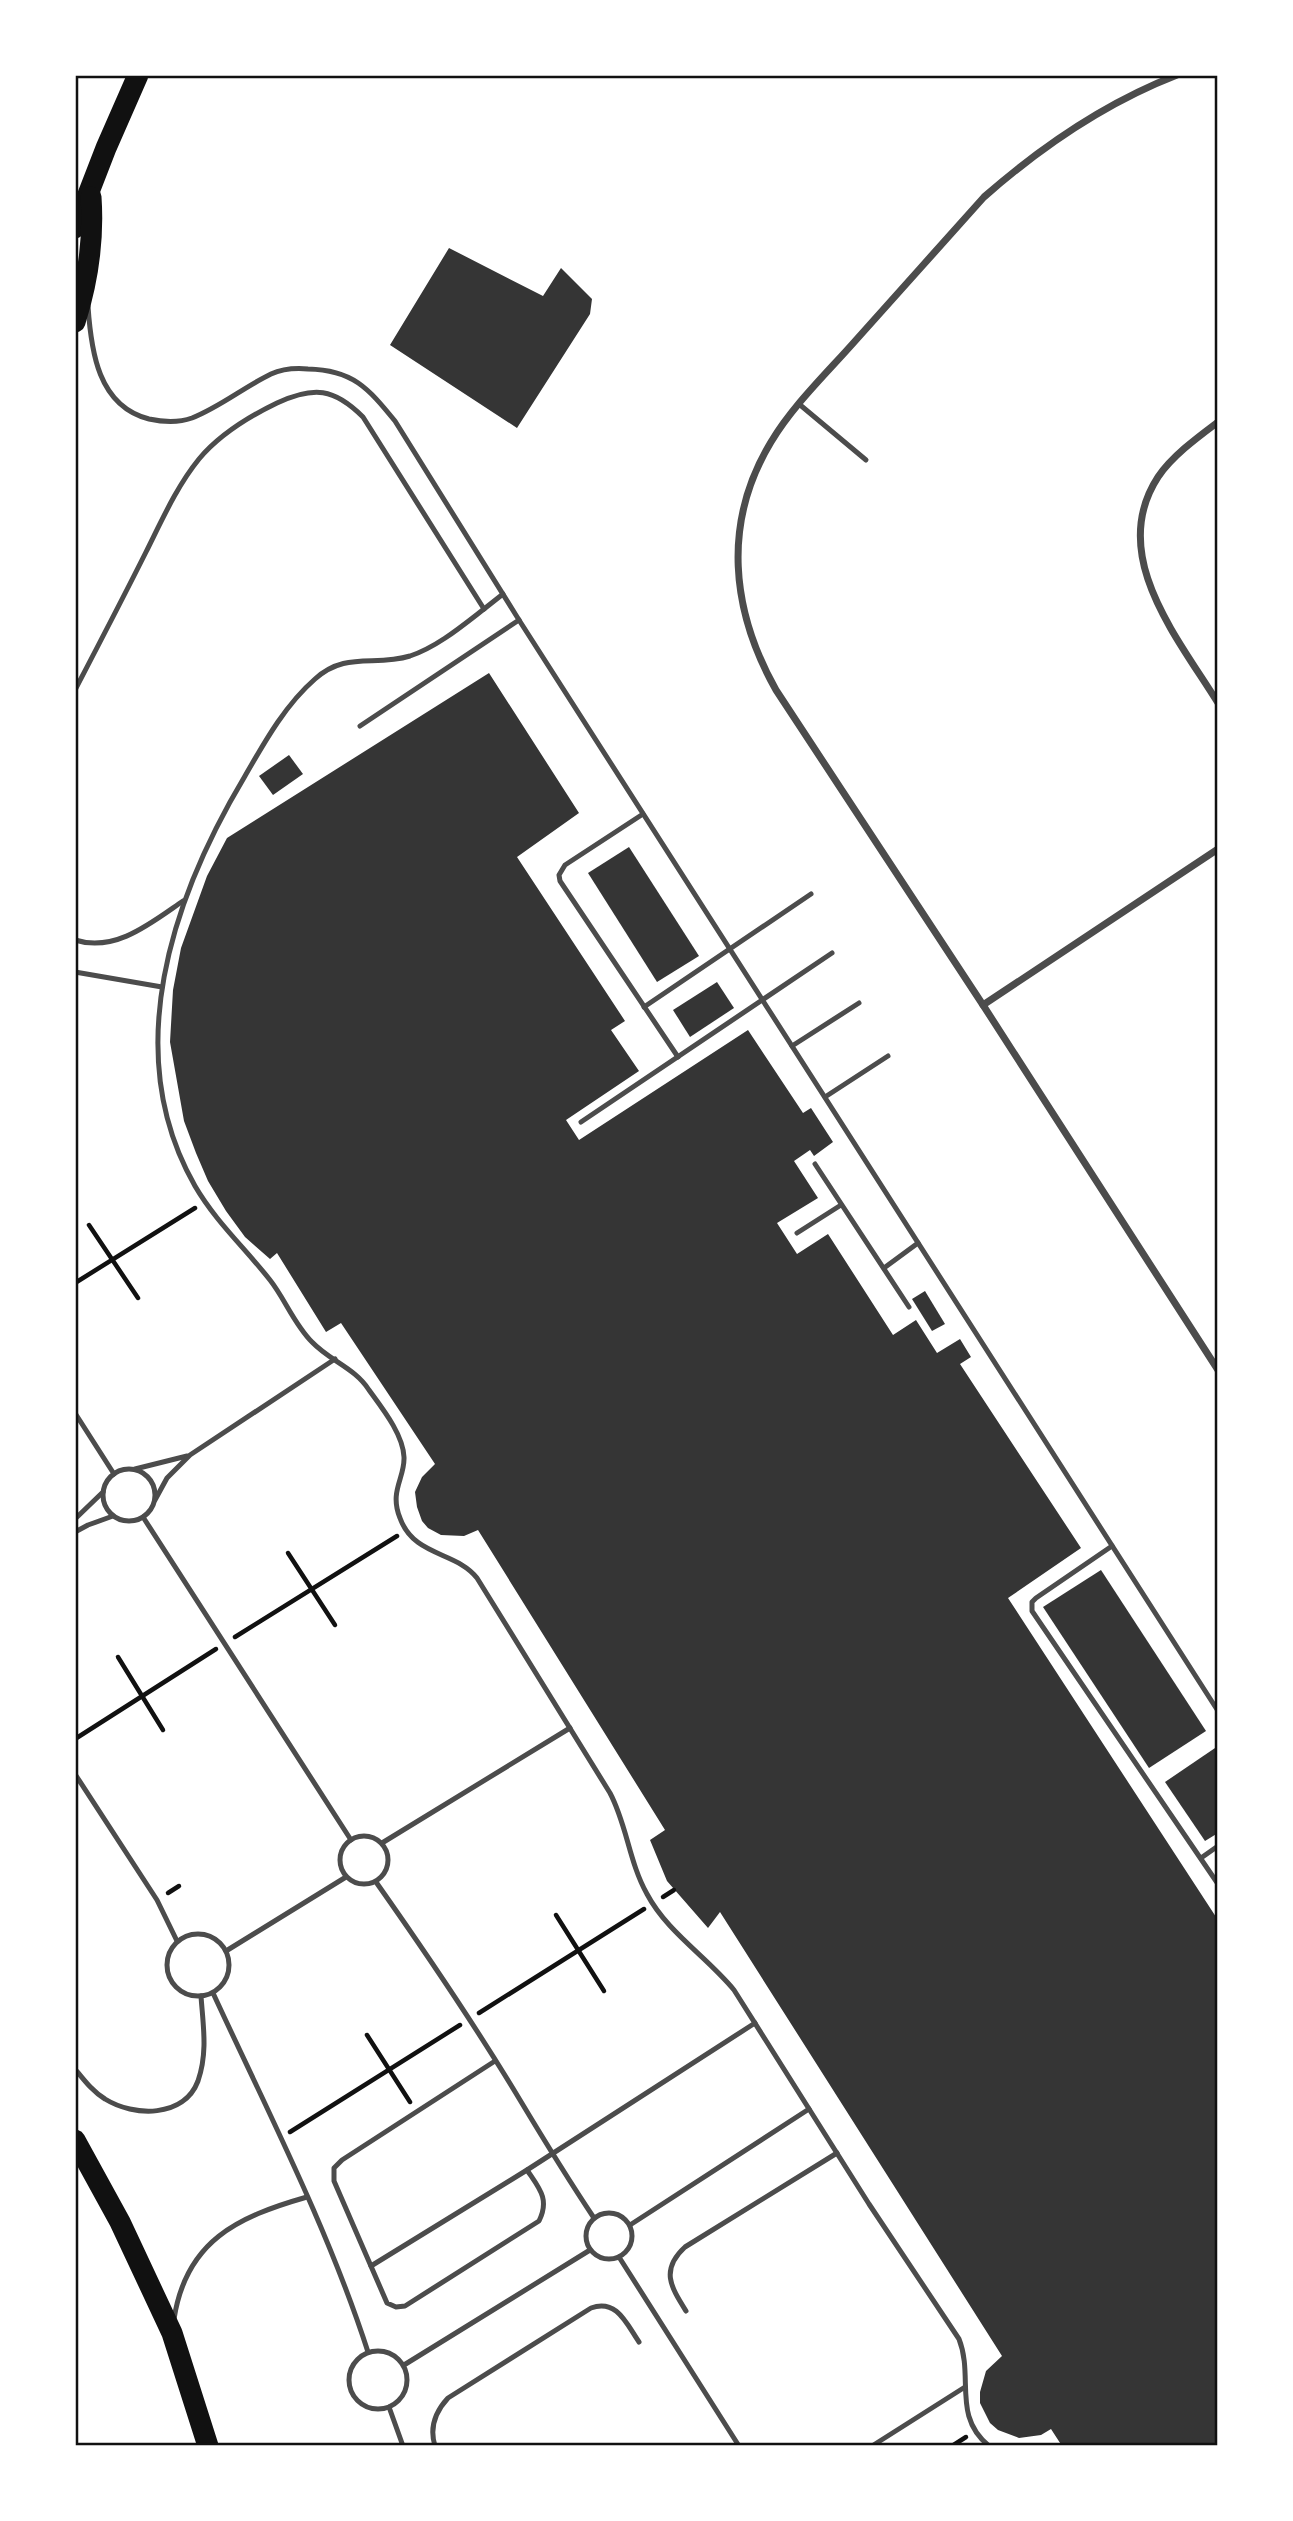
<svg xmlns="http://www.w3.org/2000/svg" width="1293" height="2521" font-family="'Noto Serif',serif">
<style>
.building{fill:#353535}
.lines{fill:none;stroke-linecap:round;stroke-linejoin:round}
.path{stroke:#111;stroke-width:4.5}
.service{stroke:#4c4c4c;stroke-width:5}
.minor{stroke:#4c4c4c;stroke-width:7}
.motorway{stroke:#111;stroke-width:21}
.neatline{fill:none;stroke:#111;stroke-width:2.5}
</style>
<rect width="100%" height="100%" fill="#fff"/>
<g class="building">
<path d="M449,248L543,296L561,268L592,299L590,314L517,428L390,345Z"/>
<path d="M489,673L579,813L517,857L625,1021L611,1030L639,1071L566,1120L579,1140L748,1030L803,1113L811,1108L833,1142L814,1156L810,1150L794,1161L818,1198L777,1223L797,1254L828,1234L893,1335L916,1320L937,1353L960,1339L971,1357L960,1364L1081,1548L1008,1598L1218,1920V2446H1062L1051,2429L1041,2435L1019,2438L998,2430L990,2423L980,2403V2392L986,2371L1002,2356L720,1912L708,1928L667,1881L650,1840L665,1830L478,1530L464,1536L441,1535L428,1528L422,1521L417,1507L415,1492L422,1477L435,1464L341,1323L326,1332L277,1253L270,1259L245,1237L226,1211L208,1181L196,1153L184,1121L170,1042L173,990L181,948L207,876L227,838Z"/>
<path d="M289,755L303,774L273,795L259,776Z"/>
<path d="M629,847L699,956L657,982L588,873Z"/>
<path d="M717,982L734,1008L690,1037L673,1010Z"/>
<path d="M925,1291L945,1324L932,1331L912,1299Z"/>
<path d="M1101,1570L1206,1731L1149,1768L1043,1607Z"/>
<path d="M1218,1746V1833L1205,1841L1165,1782Z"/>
</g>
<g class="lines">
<g class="path">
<path d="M89,1225L138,1298"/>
<path d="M75,1283L195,1208"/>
<path d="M288,1553L335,1625"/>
<path d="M235,1637L397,1536"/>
<path d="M118,1657L163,1730"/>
<path d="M75,1739L216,1649"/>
<path d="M168,1893L179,1886"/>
<path d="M663,1897L674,1890"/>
<path d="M556,1915L604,1991"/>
<path d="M479,2013L644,1909"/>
<path d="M367,2035L410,2102"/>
<path d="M290,2132L460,2025"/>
<path d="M952,2446L966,2437"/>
</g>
<g class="service">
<path d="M88,306C91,351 98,406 149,419C163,422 178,423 192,418C220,407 244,387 271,374C282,369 296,368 308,369C353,370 368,388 395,421L519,620L1218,1711"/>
<path d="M799,404L866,460"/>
<path d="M484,609L503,594"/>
<path d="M75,690C99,644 123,598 146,552C162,520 177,486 199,459C220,434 248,417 277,403C314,386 334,388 363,417L484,609C462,626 437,647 410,656C374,667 346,651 315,679C285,705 264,743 245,776C172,898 119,1053 195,1186C216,1222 245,1248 270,1280C285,1299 294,1324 312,1342C330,1361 355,1368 369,1390C382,1408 403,1434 404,1457C405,1478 389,1491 400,1518C414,1557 456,1551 477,1578L610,1793C627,1825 629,1862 647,1894C667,1932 707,1957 734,1990L869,2204L959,2339C974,2377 952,2416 989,2446"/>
<path d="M360,726L519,620"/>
<path d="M643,814L565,865L559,875L560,881L678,1057"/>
<path d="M75,940C115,953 151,923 183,901"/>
<path d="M75,972L162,987"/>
<path d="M644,1007L811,894"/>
<path d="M792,1046L859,1003"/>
<path d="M825,1097L888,1056"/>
<path d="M581,1122L832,953"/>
<path d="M815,1164L909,1307"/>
<path d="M797,1233L841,1205"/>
<path d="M884,1268L918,1243"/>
<path d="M75,1413L114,1474"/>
<circle cx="129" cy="1495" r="26"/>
<path d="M135,1469L187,1456"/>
<path d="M155,1500L167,1478L190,1455L335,1359"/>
<path d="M143,1517L351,1840"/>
<path d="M75,1519L103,1492"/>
<path d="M75,1532L88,1525L113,1516"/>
<path d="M1112,1546L1036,1598L1032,1602V1611L1218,1884"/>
<path d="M75,1774L157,1900L177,1941"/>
<circle cx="364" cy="1860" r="24"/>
<path d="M382,1843L570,1728"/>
<path d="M1201,1858L1218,1846"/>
<path d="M376,1882C426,1953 475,2025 520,2100C544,2140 568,2179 594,2218"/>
<circle cx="198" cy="1965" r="31"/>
<path d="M226,1951L346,1877"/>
<path d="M213,1993C267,2110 328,2228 368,2352"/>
<path d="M495,2061L342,2160L334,2168V2181L387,2303L396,2307L405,2306L539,2221C550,2199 539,2188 527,2170"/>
<path d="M75,2069C84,2080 93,2092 105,2099C134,2117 184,2118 198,2081C208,2052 203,2025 201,1996"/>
<circle cx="609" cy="2236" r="23"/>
<path d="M630,2225L809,2109"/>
<path d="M619,2257L739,2446"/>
<path d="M371,2266L527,2170L755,2023"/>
<path d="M686,2311C671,2287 660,2270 685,2247L837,2153"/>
<path d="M174,2319C186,2241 237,2217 307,2197"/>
<circle cx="378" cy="2380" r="29"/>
<path d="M404,2365L590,2250"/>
<path d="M389,2407L403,2446"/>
<path d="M435,2446C429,2427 436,2411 448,2398L591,2308C617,2299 626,2323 639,2342"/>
<path d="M872,2446L965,2387"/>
</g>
<g class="minor">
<path d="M1177,75C1105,103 1042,146 984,197C941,245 899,292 856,340C827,373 794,404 771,442C722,523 731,610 776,690L983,1005L1218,1370"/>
<path d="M1218,422C1198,437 1172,456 1158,477C1107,555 1178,638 1218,703"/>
<path d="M983,1005L1218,849"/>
</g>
<g class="motorway">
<path d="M75,228L106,148L138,75"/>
<path d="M75,322C88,281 94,240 91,197"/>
<path d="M75,2140L120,2222L172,2333L208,2446"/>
</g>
</g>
<rect width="1293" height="2521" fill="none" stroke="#ffffff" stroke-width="154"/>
<rect x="77" y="77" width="1139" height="2367" class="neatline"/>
</svg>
